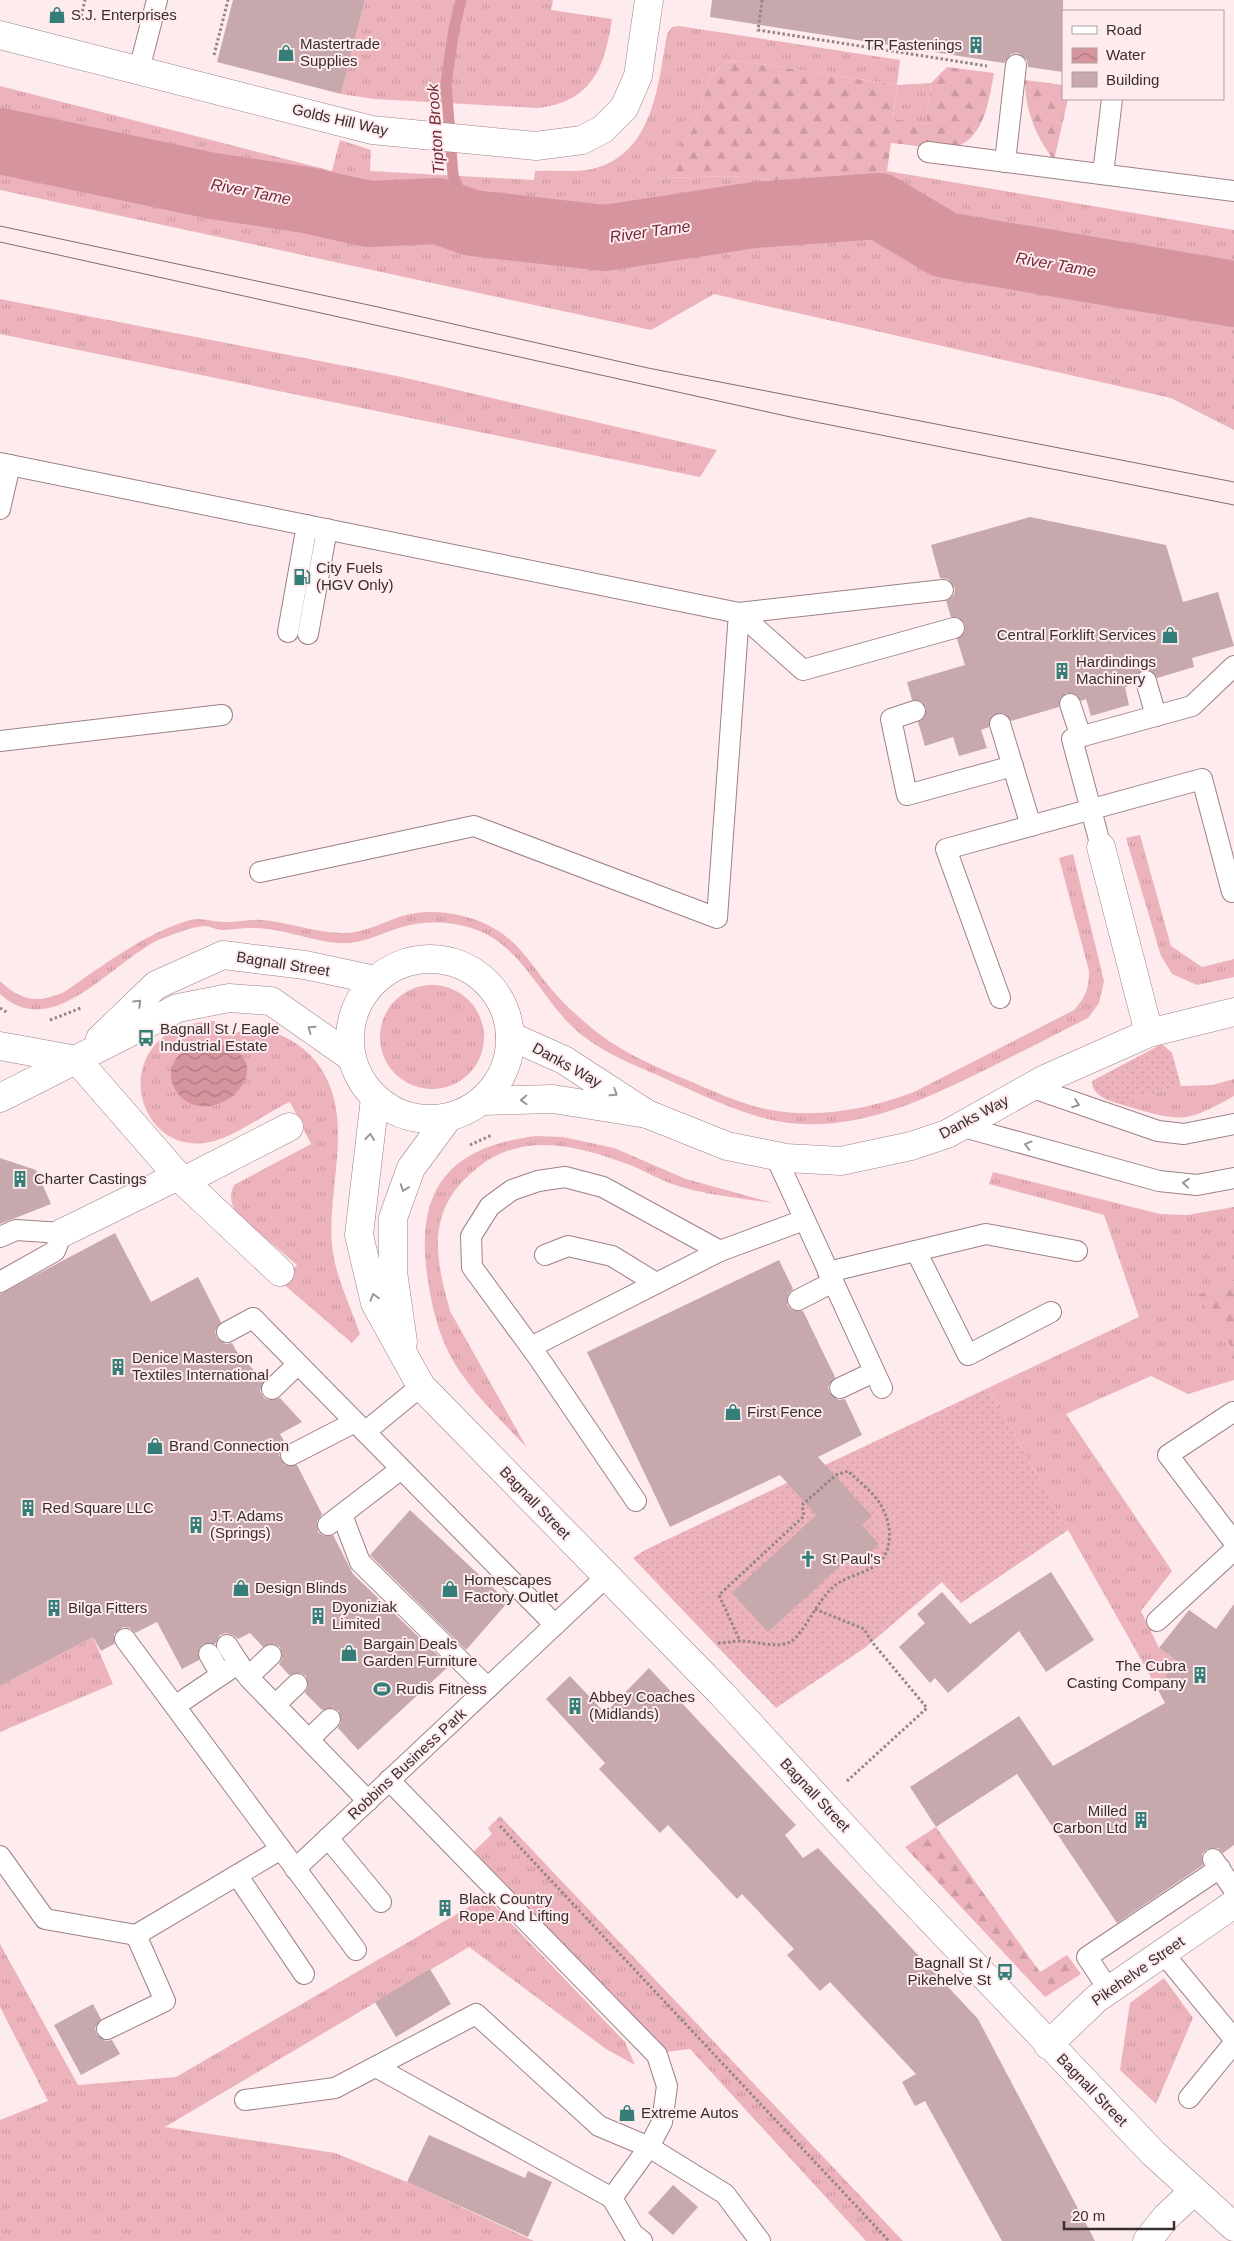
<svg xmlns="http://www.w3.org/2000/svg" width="1234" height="2241" font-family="Helvetica,sans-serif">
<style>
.grass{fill:url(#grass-tufts)}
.forest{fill:url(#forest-firs)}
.garden{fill:url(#garden-dots)}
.water{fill:url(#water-waves)}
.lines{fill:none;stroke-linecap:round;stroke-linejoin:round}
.stream{stroke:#d5949e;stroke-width:11}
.river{stroke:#d5949e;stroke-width:66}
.building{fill:#c7a9ad}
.service-casing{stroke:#9d8185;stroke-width:22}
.minor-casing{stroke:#9d8185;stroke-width:29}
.tertiary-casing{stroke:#9d8185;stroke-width:29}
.path{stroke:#948587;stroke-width:3;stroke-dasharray:2.5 2.5;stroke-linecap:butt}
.service{stroke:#fff;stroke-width:20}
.minor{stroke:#fff;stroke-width:28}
.tertiary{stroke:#fff;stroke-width:28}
.tram{stroke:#7e6f72;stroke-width:1}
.oneway{stroke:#9c9697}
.labels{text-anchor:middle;stroke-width:4;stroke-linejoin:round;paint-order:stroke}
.poi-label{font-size:15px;fill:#392d2f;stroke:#feebee;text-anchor:start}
.street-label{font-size:15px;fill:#392d2f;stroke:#feebee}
.water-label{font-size:16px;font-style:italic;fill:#75283a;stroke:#feebee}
</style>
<defs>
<pattern id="grass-tufts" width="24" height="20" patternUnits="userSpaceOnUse" patternTransform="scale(1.25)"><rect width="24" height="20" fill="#edb3bc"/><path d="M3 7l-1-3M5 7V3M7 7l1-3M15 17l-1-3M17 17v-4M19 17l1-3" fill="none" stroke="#cc9aa2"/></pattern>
<pattern id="forest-firs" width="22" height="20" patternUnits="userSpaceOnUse" patternTransform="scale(1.25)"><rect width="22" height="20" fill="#edb3bc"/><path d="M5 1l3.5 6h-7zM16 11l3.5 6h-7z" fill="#cc9aa2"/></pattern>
<pattern id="garden-dots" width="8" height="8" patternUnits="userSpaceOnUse" patternTransform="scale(1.25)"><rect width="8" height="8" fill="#edb3bc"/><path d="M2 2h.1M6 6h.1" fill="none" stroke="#cc9aa2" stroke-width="1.8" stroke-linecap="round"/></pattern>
<pattern id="water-waves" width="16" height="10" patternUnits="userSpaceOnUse" patternTransform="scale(1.25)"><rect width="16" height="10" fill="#d5949e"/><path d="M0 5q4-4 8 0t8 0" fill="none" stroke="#ae7981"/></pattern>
</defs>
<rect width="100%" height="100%" fill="#feebee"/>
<g class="grass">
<path d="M365,0H553L551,10L612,19C605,67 592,102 538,108L374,99L341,94Z"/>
<path d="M679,26L900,60L897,85L931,83L926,124L893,120L897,85L741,61L725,62L712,75L692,131L654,178L744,176L814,189L887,171L1234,230V430L1171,398L714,294L651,330L0,190V86L332,171L340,140L371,150L370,171L534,180L535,171C552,170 580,173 596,168C654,151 658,84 667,34L672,27Z"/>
<path d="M0,299L397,376L717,450L700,477L0,334Z"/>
<path d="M1140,835L1171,946L1202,967L1234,959V977L1197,985L1172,974L1161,956L1126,838Z"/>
<path d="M1073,854L1104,981L1099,1003L1088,1018C1054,1035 1020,1053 985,1070C923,1100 860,1131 789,1123C749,1118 711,1099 675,1083C645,1069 610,1057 583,1036C544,1006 525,948 477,930C453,921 424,920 399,928C382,933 366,942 347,943C315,944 284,927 251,928C241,928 231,930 221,930C215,929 209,926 204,926C190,927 175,934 163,938C114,958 54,1044 0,994V981C21,1001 37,1004 64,992C104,965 143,934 190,920C200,917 213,922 223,922C236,923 248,919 261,920C288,922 314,932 340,933C361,934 380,924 399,917C429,907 468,913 495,929C521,944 534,969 553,991C563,1003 575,1014 587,1024C615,1049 651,1065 685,1079C711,1090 738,1103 765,1109C816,1119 866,1110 914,1092L1074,1010C1086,997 1089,988 1089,971L1059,858Z"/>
<circle cx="432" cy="1037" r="52"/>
<path d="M214,1021C218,1028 222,1033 231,1034C236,1035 240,1030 245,1030C272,1025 306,1045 320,1067C357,1122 324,1193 333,1254C338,1281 351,1308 360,1334L352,1343L281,1282L297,1265L237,1214C231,1204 229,1197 234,1185L311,1144L290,1102C264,1113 233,1140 204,1143C129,1152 107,1025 214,1021Z"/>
<path d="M1234,1079V1096C1189,1121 1183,1123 1133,1108L1134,1098L1181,1086L1212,1085Z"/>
<path d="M536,1136L563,1137L614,1148L686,1179L773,1203C739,1198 705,1195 672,1184C658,1179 645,1171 630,1165C571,1143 514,1129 465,1179C426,1218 437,1263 450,1311L527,1448C502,1421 474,1395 455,1364C440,1340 432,1309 428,1281C414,1193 445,1147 536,1136Z"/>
<path d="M993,1172L1160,1214L1187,1215L1234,1207V1281L1199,1295L1234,1351V1380L1188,1394L1151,1376L1066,1414L1172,1571L1141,1611L1159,1648L1177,1661L1157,1688L988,1388L1139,1317L1104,1215L989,1184Z"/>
<path d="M93,1637L113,1684L0,1732V1686Z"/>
<path d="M500,1816L903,2241H866L690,2049L666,2052L469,1856L492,1834L488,1828Z"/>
<path d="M486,1897L625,2042L635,2065L606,2049L469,1947L165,2127L335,2153L407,2182L534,2241H0V2120L48,2101L0,2007V1944L78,2085L176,2077Z"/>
<path d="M1164,1978L1193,2018L1156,2104L1120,2070L1130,2003Z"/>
</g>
<g class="forest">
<path d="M741,61L897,85L893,119L926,124L931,83L947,67L994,73C989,100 984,144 949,148C931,150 909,144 891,143L887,171L814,189L744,176L653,178L692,131L712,75L725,62Z"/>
<path d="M1025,80L1063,85V99H1068L1054,160C1036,137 1025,110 1025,80Z"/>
<path d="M1234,1281V1351L1198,1295Z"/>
<path d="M936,1827L1040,1972L1067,1955L1081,1974L1045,1997L905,1847Z"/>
</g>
<g class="garden">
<path d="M1162,1044L1172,1053L1181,1086L1135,1098L1133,1108C1119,1103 1092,1100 1092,1081Z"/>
<path d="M988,1388L1068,1530L961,1603L942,1582L866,1647L776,1708L633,1558L645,1550Z"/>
</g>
<path class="water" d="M208,1042C292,1053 221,1132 182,1098C165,1082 168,1058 189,1048C195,1045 202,1044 208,1042Z"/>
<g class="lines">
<path class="stream" d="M461,0L454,29L446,83L453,175L472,223"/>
<path class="river" d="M0,141L213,186L306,200L368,214L438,211L472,223L605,238L754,215L879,206L945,245L1234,294"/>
</g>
<g class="building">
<path d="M233,0H365L341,94L217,62Z"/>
<path d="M712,0H1063V72L1028,67L1027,60L1018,53L1011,54L1004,63L710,17Z"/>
<path d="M1030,517L1166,545L1183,602L1218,592L1234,646L1192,658L1194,667L1157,678L1149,670H1142L1135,678V684L1125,687L1129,705L1091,716L1086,699L1081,701L1077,695L1067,693L1061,697L1059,707L1011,721L1003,713L992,716L989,727L981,730L987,748L959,756L953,737L925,746L918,722L924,718L926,708L922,702L912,700L907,682L965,665L957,639L965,631V624L957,617H951L946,601L954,595L955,588L948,579L940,578L931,545Z"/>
<path d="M0,1158L36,1170L51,1204L0,1224Z"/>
<path d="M115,1233L151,1302L198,1277L221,1322L215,1331L217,1338L226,1344L232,1343L237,1352L264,1381L260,1391L264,1398L269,1400L280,1398L302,1422L280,1434L286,1444L279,1455L285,1465H297L322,1514L317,1521L318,1532L324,1536L333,1535L353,1574L449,1666L358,1750L338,1728L341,1722L339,1711L333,1708L322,1710L305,1693L308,1687L306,1676L300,1673L289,1675L279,1664L282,1658L280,1647L274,1644L263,1647L250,1633L238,1639L233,1635L226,1633L220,1635L215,1644H204L199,1648V1660L182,1669L157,1622L135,1633L130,1628L123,1627L114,1634V1644L101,1651L93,1637L0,1686V1294Z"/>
<path d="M779,1260L793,1289L788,1294L787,1305L792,1310L803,1311L835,1377L828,1387L830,1393L839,1400L845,1399L862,1435L818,1457L872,1516L862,1525L879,1544L859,1563L852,1555L768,1632L732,1593L816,1515L780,1475L670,1527L587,1352Z"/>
<path d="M410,1510L508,1602L466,1650L370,1555Z"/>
<path d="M1051,1572L1094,1640L1046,1672L1019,1631L948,1693L935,1678L930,1683L899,1647L925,1623L917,1614L942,1592L970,1624Z"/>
<path d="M1234,1604V1845L1223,1853L1218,1848L1207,1849L1202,1854L1203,1865L1117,1923L1017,1774L936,1827L910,1787L1019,1716L1053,1766L1165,1703L1157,1688L1177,1661L1159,1648L1189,1610L1216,1629Z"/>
<path d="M649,1668L796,1825L785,1835L803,1858L818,1848L978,2019L1095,2241H1002L925,2101L915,2106L902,2082L916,2074L830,1982L820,1991L787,1955L794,1949L742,1894L737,1899L668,1825L660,1833L599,1769L605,1763L546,1699L570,1676L605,1713Z"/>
<path d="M430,1969L451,2004L396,2037L375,2002Z"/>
<path d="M93,2004L101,2019L95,2028L97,2035L106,2041L112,2040L120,2054L81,2075L54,2025Z"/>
<path d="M429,2135L525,2178L528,2171L552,2182L528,2237L407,2182Z"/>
<path d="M673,2185L698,2207L673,2235L648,2213Z"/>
</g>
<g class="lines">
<g class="service-casing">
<g id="service">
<path d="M139,70L157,0"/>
<path d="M928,152L1234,191"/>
<path d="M1005,162L1016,65"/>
<path d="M1103,174L1112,99"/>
<path d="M0,463L739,613L717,918L474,826L260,872"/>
<path d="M0,509L10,465"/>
<path d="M943,590L739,613L803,670L954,628"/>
<path d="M288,632L307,525"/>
<path d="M308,634L327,529"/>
<path d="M1146,681L1156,716"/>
<path d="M1070,704L1081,737"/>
<path d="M915,711L891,719L907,795L1013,766"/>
<path d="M1000,724L1031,826"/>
<path d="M0,741L222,715"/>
<path d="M1101,847L1072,739L1192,706L1234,666"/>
<path d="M1000,998L946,849L1202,779L1232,892"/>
<path d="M1030,1087L1158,1131L1184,1134L1234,1124"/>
<path d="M960,1126L1159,1181L1197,1185L1234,1178"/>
<path d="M775,1155L882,1388"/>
<path d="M0,1237L16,1230L62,1233L55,1251L0,1282"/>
<path d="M916,1251L968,1355L1051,1312"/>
<path d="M545,1255L568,1246L612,1256L656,1283"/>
<path d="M828,1272L986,1234L1077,1251"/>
<path d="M798,1300L833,1282"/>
<path d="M227,1332L253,1318L555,1625"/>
<path d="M531,1347L720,1251"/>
<path d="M840,1388L874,1372"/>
<path d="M272,1389L298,1364"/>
<path d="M1234,1413L1233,1412L1168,1455L1234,1542"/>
<path d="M365,1432L421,1386"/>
<path d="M291,1455L355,1422"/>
<path d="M636,1501L538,1357L472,1267L471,1236L490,1206L512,1190L538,1181L565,1177L603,1187L720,1251L804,1220"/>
<path d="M342,1515L360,1562L488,1688"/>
<path d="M328,1525L401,1469"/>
<path d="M1157,1621L1234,1550"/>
<path d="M125,1639L356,1950"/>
<path d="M227,1645L245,1673"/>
<path d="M209,1654L221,1675"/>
<path d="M271,1655L248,1677L368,1801"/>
<path d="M275,1705L297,1684"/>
<path d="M175,1706L239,1663"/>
<path d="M309,1739L330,1719"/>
<path d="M328,1838L381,1902"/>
<path d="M0,1856L45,1919L136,1935L281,1849"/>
<path d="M1213,1859L1234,1890"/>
<path d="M295,1869L607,1576"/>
<path d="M237,1875L304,1974"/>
<path d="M1163,1953L1234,2039"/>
<path d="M1109,1990L1087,1957L1220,1868"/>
<path d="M107,2029L165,2001L136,1935"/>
<path d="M376,2067L612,2198L633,2234L642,2241"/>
<path d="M1189,2098L1234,2043"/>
<path d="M245,2100L335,2088L476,2014L599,2126L649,2147L662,2122L667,2086L657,2055L389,1780"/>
<path d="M612,2198L649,2147L725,2194L760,2241"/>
</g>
</g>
<g class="minor-casing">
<g id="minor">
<path d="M0,35L372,130L536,146L582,140L603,129L624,108L638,76L649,0"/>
<path d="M1101,847L1149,1033"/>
<path d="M0,1046L77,1060L178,1176L280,1272"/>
<path d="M482,1101L553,1099L647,1114L564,1060L510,1036"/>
<path d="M647,1114L727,1146L786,1158L841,1161L911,1146L947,1134L1045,1079L1149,1033L1234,1012"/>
<path d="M184,1181L289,1127"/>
<path d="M62,1233L178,1176"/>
<path d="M1048,2045L1096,1999L1234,1904"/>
<path d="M1147,2241L1166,2217L1193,2192"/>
</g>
</g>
<g class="tertiary-casing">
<g id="tertiary">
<circle cx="430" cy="1039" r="80"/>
<path d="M100,1039L156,985L223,955L305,965L375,980"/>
<path d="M0,1098L178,1008L229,998L271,1001L351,1057"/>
<path d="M375,1098L359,1235L375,1303L421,1386L722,1694L878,1864L1153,2153L1234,2227"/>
<path d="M403,1342L393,1272V1218L411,1168L448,1118"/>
</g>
</g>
<g class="path">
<path d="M762,0L758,30L987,66"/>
<path d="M80,21L85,0"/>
<path d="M214,55L228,0"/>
<path d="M0,1008L8,1013"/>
<path d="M50,1020L81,1008"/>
<path d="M470,1145L492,1135"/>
<path d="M815,1609L864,1629L872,1642L927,1708L846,1782"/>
<path d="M718,1643C726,1643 733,1641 741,1641C756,1641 776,1649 790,1642C803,1635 818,1600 832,1588C845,1576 861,1575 875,1566C895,1552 892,1522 880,1504C873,1492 858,1481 848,1471L836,1475L802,1505L804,1516L719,1595L740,1641"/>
<path d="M500,1826L889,2241"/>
</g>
<use href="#service" class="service"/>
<use href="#minor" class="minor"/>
<use href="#tertiary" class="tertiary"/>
<g class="tram">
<path d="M0,226L378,307L648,368L1234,482"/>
<path d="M0,242L795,418L1234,505"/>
</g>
</g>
<defs><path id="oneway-chevron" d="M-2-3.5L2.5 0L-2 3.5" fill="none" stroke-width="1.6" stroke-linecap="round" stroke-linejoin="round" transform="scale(1.25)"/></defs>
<g class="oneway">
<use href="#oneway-chevron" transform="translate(138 1003) rotate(-44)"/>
<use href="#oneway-chevron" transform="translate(311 1029) rotate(-145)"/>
<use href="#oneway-chevron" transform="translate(614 1093) rotate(33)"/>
<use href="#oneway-chevron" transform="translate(524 1100) rotate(178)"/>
<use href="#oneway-chevron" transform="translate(1076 1104) rotate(20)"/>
<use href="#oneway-chevron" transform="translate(370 1137) rotate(-83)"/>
<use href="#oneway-chevron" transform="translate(1028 1145) rotate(-165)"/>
<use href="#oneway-chevron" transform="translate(1186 1183) rotate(-174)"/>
<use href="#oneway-chevron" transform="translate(404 1188) rotate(110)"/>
<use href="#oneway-chevron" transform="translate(374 1297) rotate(-106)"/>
</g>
<defs>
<g id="shop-bare" transform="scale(1.35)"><path d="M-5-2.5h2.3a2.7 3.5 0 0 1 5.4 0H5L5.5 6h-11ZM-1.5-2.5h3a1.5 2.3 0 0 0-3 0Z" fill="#357d77" stroke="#feebee" stroke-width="2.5" paint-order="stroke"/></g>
<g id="building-bare" transform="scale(1.35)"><path d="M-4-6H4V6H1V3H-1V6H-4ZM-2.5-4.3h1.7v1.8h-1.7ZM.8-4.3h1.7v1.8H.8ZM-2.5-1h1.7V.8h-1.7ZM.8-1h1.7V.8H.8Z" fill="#357d77" stroke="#feebee" stroke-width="2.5" paint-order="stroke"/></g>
<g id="fuel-bare" transform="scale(1.35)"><path d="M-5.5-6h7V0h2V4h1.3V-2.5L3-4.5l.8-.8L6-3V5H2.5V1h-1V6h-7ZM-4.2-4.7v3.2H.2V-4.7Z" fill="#357d77" stroke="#feebee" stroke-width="2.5" paint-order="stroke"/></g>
<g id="bus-bare" transform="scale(1.35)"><path d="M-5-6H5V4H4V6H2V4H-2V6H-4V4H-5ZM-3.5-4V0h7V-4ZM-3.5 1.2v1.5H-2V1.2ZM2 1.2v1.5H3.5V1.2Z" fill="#357d77" stroke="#feebee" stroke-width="2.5" paint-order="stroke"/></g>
<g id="church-bare" transform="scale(1.35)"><path d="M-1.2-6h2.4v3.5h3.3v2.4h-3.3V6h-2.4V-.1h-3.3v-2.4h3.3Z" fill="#357d77" stroke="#feebee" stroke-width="2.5" paint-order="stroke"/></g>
<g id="stadium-bare" transform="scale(1.35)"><path d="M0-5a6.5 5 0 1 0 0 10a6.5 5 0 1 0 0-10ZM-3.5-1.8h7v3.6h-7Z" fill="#357d77" stroke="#feebee" stroke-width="2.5" paint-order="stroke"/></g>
</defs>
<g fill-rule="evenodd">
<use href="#shop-bare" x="57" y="15"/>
<use href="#building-bare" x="976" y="45"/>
<use href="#shop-bare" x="286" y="53"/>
<use href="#fuel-bare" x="302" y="577"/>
<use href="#shop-bare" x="1170" y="635"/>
<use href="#building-bare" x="1062" y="671"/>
<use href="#bus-bare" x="146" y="1038"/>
<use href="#building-bare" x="20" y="1179"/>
<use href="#building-bare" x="118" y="1367"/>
<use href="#shop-bare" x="733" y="1412"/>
<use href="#shop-bare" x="155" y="1446"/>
<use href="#building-bare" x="28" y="1508"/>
<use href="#building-bare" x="196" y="1525"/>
<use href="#church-bare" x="808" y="1559"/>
<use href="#shop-bare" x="241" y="1588"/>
<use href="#shop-bare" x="450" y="1589"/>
<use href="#building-bare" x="54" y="1608"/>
<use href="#building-bare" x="318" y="1616"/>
<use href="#shop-bare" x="349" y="1653"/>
<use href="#building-bare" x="1200" y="1675"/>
<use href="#stadium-bare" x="382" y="1689"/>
<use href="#building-bare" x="575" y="1706"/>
<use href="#building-bare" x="1141" y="1820"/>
<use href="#building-bare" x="445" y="1908"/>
<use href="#bus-bare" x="1005" y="1972"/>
<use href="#shop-bare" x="627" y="2113"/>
</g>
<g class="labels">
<g class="poi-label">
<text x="71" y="20">S.J. Enterprises</text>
<text x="300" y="49">Mastertrade<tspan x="300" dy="17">Supplies</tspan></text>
<text x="962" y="50" text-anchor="end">TR Fastenings</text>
<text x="316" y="573">City Fuels<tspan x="316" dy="17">(HGV Only)</tspan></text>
<text x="1156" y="640" text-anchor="end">Central Forklift Services</text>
<text x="1076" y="667">Hardindings<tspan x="1076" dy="17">Machinery</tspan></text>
<text x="160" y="1034">Bagnall St / Eagle<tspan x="160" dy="17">Industrial Estate</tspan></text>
<text x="34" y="1184">Charter Castings</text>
<text x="132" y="1363">Denice Masterson<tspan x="132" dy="17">Textiles International</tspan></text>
<text x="747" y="1417">First Fence</text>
<text x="169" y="1451">Brand Connection</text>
<text x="42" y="1513">Red Square LLC</text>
<text x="210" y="1521">J.T. Adams<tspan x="210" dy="17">(Springs)</tspan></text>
<text x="822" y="1564">St Paul's</text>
<text x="464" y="1585">Homescapes<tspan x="464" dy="17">Factory Outlet</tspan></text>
<text x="255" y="1593">Design Blinds</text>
<text x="332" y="1612">Dyoniziak<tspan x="332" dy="17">Limited</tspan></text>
<text x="68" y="1613">Bilga Fitters</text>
<text x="363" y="1649">Bargain Deals<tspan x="363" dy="17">Garden Furniture</tspan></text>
<text x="1186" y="1671" text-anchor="end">The Cubra<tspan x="1186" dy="17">Casting Company</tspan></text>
<text x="396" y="1694">Rudis Fitness</text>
<text x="589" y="1702">Abbey Coaches<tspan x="589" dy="17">(Midlands)</tspan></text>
<text x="1127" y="1816" text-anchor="end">Milled<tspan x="1127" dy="17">Carbon Ltd</tspan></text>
<text x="459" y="1904">Black Country<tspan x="459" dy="17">Rope And Lifting</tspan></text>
<text x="991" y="1968" text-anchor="end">Bagnall St /<tspan x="991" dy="17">Pikehelve St</tspan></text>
<text x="641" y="2118">Extreme Autos</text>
</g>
<g class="street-label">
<text transform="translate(340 120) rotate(13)" y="5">Golds Hill Way</text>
<text transform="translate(283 964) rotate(9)" y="5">Bagnall Street</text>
<text transform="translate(567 1065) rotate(29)" y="5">Danks Way</text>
<text transform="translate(974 1117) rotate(-28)" y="5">Danks Way</text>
<text transform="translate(535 1503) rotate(46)" y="5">Bagnall Street</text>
<text transform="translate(407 1764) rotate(-43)" y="5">Robbins Business Park</text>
<text transform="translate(815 1795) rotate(47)" y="5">Bagnall Street</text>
<text transform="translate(1138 1971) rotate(-35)" y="5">Pikehelve Street</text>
<text transform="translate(1092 2090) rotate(46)" y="5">Bagnall Street</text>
</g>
<g class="water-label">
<text transform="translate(435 129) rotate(-94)" y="6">Tipton Brook</text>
<text transform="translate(251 191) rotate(11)" y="6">River Tame</text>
<text transform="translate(650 231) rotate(-8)" y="6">River Tame</text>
<text transform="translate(1056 264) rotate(10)" y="6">River Tame</text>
</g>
</g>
<rect x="1062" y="10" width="162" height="90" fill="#feebee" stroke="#af9fa2"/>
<rect x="1072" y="26" width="25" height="8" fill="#ffffff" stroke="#af9fa2"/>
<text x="1106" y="35" font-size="15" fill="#392d2f">Road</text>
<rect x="1072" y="48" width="25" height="15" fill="url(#water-waves)" stroke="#af9fa2"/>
<text x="1106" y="60" font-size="15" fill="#392d2f">Water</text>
<rect x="1072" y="72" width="25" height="15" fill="#c7a9ad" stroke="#af9fa2"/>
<text x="1106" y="85" font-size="15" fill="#392d2f">Building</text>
<path d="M1064 2221v8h110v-8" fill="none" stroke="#392d2f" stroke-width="2.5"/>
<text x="1072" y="2221" font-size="15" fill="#392d2f" stroke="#feebee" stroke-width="4" paint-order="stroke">20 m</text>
</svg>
